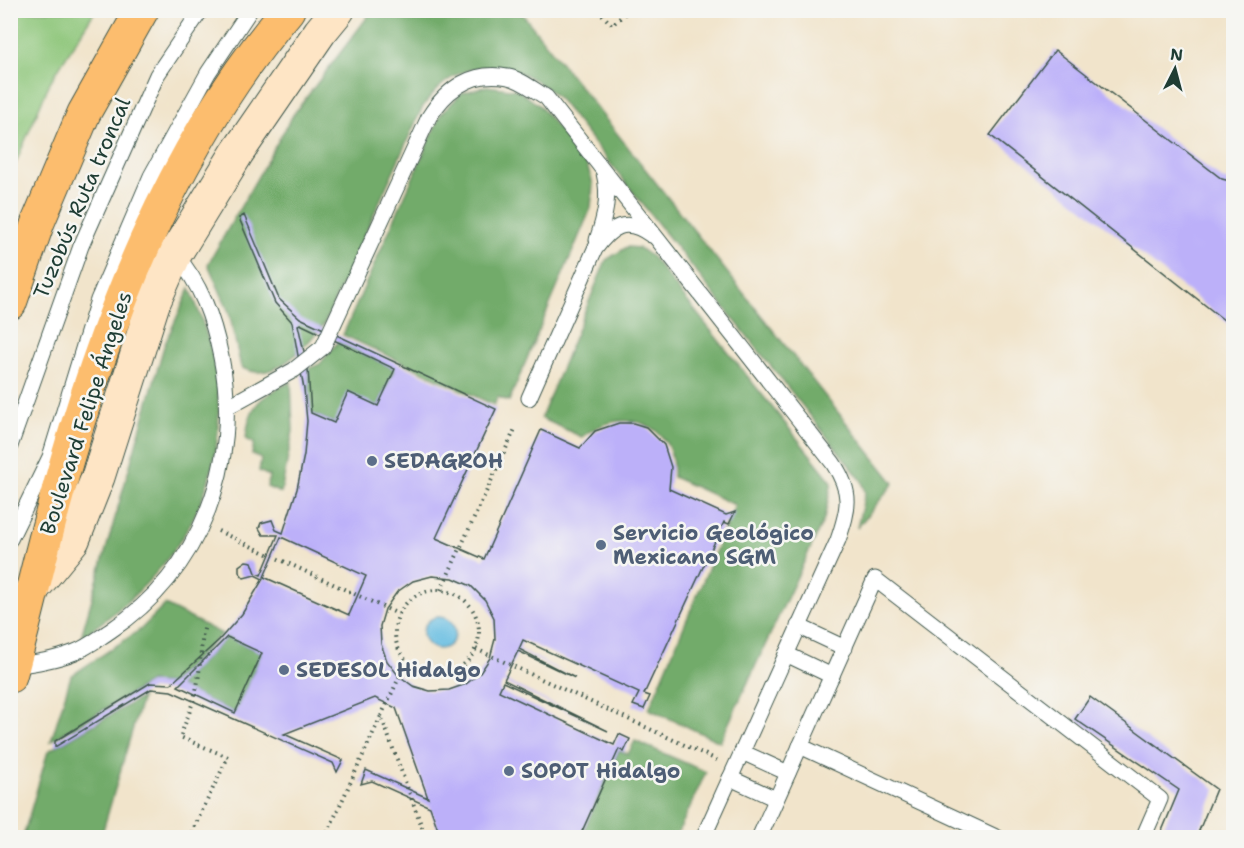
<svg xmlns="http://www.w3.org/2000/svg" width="1244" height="848" font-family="'Shantell Sans',sans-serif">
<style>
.green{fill:#8ec67a;stroke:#568257;stroke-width:1.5}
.forest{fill:#72ab6a;stroke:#48744f;stroke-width:1.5}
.water{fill:#64bce1;stroke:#427c8a;stroke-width:1.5}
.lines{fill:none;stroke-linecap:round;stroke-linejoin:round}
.stream{stroke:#64bce1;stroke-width:8}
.building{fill:#bcb0f9;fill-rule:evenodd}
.lane-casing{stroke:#3e564b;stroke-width:17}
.secondary-casing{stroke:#3e564b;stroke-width:35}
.highway-casing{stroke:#3e564b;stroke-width:35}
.path{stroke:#3e564b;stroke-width:4;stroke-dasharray:1.5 4.5;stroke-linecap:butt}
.lane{stroke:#fff;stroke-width:15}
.secondary{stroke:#fee5c5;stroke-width:33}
.highway{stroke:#fcbd6e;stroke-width:33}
.service-dot{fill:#5c6f8a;stroke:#f6f6f2;stroke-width:2}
.labels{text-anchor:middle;stroke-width:5;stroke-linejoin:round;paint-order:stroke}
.street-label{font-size:21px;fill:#1f3d34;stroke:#f6f6f2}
.service-label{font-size:21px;font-weight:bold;fill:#4e5e75;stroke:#f6f6f2;text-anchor:start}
</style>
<rect width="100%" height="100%" fill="#f6f6f2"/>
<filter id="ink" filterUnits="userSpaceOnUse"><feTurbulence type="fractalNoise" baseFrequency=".0167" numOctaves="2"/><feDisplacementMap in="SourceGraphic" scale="12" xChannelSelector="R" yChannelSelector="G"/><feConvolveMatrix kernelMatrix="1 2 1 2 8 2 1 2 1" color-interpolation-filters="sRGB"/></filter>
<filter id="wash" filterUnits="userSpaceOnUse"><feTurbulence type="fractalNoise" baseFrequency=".008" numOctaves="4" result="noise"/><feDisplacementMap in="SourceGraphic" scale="24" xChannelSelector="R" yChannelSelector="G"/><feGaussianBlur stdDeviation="1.35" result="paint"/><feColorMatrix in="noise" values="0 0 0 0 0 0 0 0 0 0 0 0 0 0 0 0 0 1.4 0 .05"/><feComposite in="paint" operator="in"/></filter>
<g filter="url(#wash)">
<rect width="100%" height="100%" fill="#f1e4cb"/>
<path class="green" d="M17,11H95L50,82L11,174L10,44Z"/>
<g class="forest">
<path d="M372,11H520L894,483L857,528L865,493L862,481L560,100C515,56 459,53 422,108L324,324C305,347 273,386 241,367L229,312L208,264L293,115Z"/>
<path d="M487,86L517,90L539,105L587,165L593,184L591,208L509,401L498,397L494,405L343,335L441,114L462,93Z"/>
<path d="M627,247L639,248L652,257L832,482L824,519L720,742L649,709L735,505L673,477C677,421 622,405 582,437L541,418L606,260Z"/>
<path d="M190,288C199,311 208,334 213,358C238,478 179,573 81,637L164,346Z"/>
<path d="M338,342L395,369L378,406L334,423L311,413L308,369L320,364Z"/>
<path d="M291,382L293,431L281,493L267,487L269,476L259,471L261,459L252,454L254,443L246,439C249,404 260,397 291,382Z"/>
<path d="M165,605L222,634L170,684L150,682L51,741L71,676L141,629Z"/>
<path d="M227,637L262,653L235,713L178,686Z"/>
<path d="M142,697L101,837H23L48,751Z"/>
<path d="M635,741L706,772L676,837H581L619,750L628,754Z"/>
</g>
<circle class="water" cx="439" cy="633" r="16"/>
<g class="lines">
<path class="stream" d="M10,12L18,10"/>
</g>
<g id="blocks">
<g class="building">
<path d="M1055,50L1222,179L1234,182V328L990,135Z"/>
<path d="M244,215L279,299L300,318L496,409L436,538L484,559L541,430L580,448L595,431L619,423H633L646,427L664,445L671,467L669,489L726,515L735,512L729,524L724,522L644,694L650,696L644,709L633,705L639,693L523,640L519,649L575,678L518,651L504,680L608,731L503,682L499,691L614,745L619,734L630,739L624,752L619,749L579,838H441L430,807L372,781L361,784L366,770L428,798L396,708L375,698L284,734L343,760L337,772L333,763L171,691L151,689L55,747V741L150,683L171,684L219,640L242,614L263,579L255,575L244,578L239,572V566L246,561L252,562L256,573L261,575L265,566L278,535H263L259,528L261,523L272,520L276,530L283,533L297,489L304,455L307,421L304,389L292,322L275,303L239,218ZM300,324L395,369L378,406L348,392L334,423L311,413L308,369L298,325ZM281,537L366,576L349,615L264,577ZM432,576L453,578L471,586L485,600L494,618L495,639L490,658L480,673L466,684L449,690L430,691L413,686L398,675L387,661L381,644L380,626L385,609L397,592L413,581ZM227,637L262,653L235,713L178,686Z"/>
<path d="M1090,697L1216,789L1196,838H1159L1179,790L1075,719Z"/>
</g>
</g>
</g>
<g filter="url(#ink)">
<use href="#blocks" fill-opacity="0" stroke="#3e564b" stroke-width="1.5"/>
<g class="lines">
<g class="lane-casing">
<g id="lane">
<path d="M597,240C605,217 610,197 604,173"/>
<path d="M529,398L595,249C611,227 625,216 651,235"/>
<path d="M227,407L294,370L323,347L429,117C447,88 473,70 508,77C521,79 535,91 546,97L833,463C853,493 849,508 838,540L703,838"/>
<path d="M10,446L81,246L157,75L201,10"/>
<path d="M10,539L50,457L98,300L151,176L208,73L250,10"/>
<path d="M798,626L845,648"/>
<path d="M786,654L832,676"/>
<path d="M13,666C34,663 55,660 75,652C88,647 99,638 110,631C201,571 242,462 221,357C213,318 201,284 175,254"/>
<path d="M800,746L998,838"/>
<path d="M742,752L788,773"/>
<path d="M730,778L776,799"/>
<path d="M759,838L875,579L1160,799L1143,838"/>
</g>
</g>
<g class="secondary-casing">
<path id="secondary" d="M31,591L73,540L98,477L153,304L175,254L237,153L320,32L338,10"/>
</g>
<g class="highway-casing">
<g id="highway">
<path d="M10,303L38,222L84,113L142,10"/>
<path d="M10,676C27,616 40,555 57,495C104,323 171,148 288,10"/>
</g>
</g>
<g class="path">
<path d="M598,10L612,25L629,10"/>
<path d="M218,531L398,614"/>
<circle cx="437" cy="632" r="42"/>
<path d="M441,590L515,429"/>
<path d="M476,649L717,760"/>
<path d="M381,716L406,663"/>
<path d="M189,838L228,757L180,737C188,716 197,695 199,673C201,656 201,641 205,625"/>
<path d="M325,838L381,716L426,838"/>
</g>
<use href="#lane" class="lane"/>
<use href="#secondary" class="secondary"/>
<use href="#highway" class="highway"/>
</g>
</g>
<g class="service-dot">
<circle cx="372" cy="461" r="6"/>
<circle cx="601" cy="545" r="6"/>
<circle cx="284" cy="670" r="6"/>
<circle cx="509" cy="771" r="6"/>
</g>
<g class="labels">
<g class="street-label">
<text transform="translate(82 198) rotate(-67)" y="7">Tuzobús Ruta troncal</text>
<text transform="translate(86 413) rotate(-72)" y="7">Boulevard Felipe Ángeles</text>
</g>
<g class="service-label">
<text x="384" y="468">SEDAGROH</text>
<text x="613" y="540">Servicio Geológico<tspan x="613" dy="24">Mexicano SGM</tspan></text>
<text x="296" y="677">SEDESOL Hidalgo</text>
<text x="521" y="778">SOPOT Hidalgo</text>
</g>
</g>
<rect width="1244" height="848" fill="none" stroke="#f6f6f2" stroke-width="36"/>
<g transform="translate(1175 69) rotate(6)" stroke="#f6f6f2" stroke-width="4.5" paint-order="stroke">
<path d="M0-4.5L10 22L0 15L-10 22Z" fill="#1f3d34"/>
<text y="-9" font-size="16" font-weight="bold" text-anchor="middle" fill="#1f3d34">N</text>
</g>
</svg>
